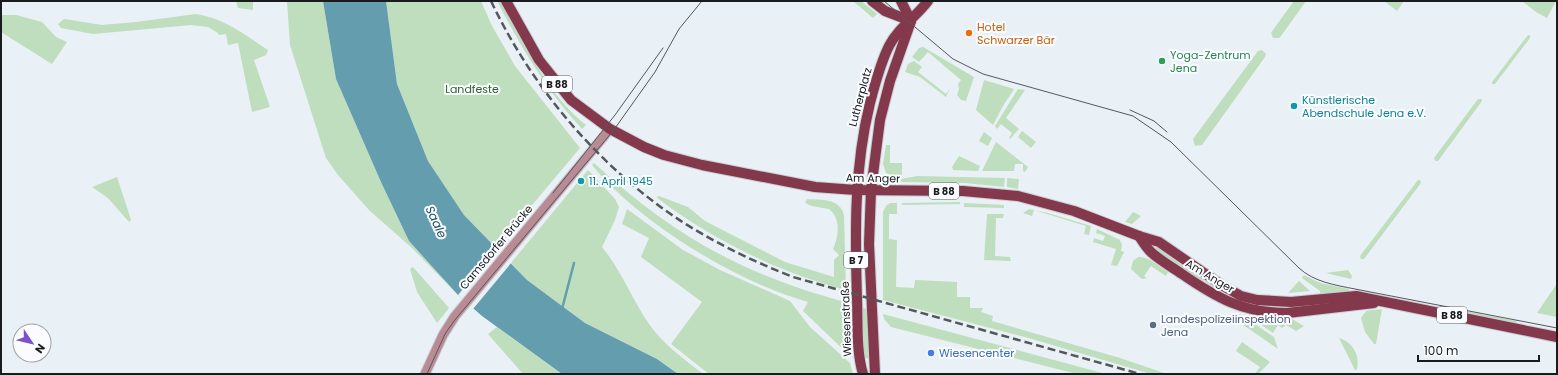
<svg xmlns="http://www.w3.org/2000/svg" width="1558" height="375" font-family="Poppins,sans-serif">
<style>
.green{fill:#bfdebd}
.water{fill:#639dae}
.pier{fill:#e9f0f6}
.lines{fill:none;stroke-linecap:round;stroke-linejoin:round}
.stream{stroke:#639dae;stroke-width:2.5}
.minor-casing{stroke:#c8ced3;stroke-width:11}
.major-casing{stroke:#c8ced3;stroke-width:12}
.minor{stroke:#b98c95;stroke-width:9}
.major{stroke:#84384c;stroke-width:10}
.tram{stroke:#55585b;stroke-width:1}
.rail{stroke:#55585b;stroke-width:2.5;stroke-dasharray:8 4;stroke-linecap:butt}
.food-dot{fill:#e8710a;stroke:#fafcff;stroke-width:1.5}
.leisure-dot{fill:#2e9e5b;stroke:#fafcff;stroke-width:1.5}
.culture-dot{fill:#0f9aa8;stroke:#fafcff;stroke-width:1.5}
.service-dot{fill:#5c6f8a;stroke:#fafcff;stroke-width:1.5}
.shop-dot{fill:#3f7fe0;stroke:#fafcff;stroke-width:1.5}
.labels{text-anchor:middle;stroke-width:4;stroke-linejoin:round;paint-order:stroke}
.shield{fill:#fafcff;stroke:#5c5e61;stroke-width:1}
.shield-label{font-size:10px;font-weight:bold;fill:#191b1d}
.food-label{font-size:11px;fill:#c56008;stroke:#fafcff;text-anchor:start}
.leisure-label{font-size:11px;fill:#27864d;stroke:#fafcff;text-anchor:start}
.park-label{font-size:11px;fill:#2f612f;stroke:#fafcff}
.street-label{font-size:11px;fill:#191b1d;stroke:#fafcff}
.culture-label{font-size:11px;fill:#0d838f;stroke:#fafcff;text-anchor:start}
.service-label{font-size:11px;fill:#4e5e75;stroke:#fafcff;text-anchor:start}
.shop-label{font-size:11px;fill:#366cbe;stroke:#fafcff;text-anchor:start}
.water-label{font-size:12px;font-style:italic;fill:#1b4d5a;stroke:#fafcff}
</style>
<rect width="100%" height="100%" fill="#e9f0f6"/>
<g class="green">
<path d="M236,1H253V10L238,8Z"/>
<path d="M287,1H323L336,79L381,182L409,241L458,295L412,248L369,210L338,175L326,158L290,45Z"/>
<path d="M386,1H481L492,26L515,66L580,148L496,248L464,215L428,161L397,84Z"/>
<path d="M497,1H503C524,46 547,93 586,125L582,129C547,91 521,47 497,1Z"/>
<path d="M853,1H861L877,14L873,18Z"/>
<path d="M1294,1H1306L1281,36L1279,38H1273L1271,33L1273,30Z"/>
<path d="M1384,1H1404L1397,11Z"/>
<path d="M1522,1H1556L1547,18L1536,12Z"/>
<path d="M196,14C224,18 245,35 268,50L266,55L254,60L270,107L252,112L238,43L228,45L226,34L219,35L218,33L208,27L191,25L93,34L61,28L58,24L64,19L102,25L136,22Z"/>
<path d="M1,15H16L42,22L56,37L67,42L52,64L1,32Z"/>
<path d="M1528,35H1530V38L1495,84H1492V82Z"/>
<path d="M923,47L974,77L966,101L961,100L957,95L959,89L958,84L961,80L928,52L919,62L912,57L919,48Z"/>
<path d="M1262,50L1266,54L1265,57L1202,145L1195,146L1193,139L1258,51Z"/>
<path d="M914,61L922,67L918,72L946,94L950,89L946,97L920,77L905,72L908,64Z"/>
<path d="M984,80L1014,89L1003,106L993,125L976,110Z"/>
<path d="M1018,89L1025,90L1006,118L1019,129L1010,139L1009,138L1012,133L1001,124L997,129L995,126Z"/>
<path d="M1478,99H1482V101L1438,161H1435L1434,158Z"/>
<path d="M1022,131L1036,142L1031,148L1018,137Z"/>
<path d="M984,132L992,138L988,146L979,141Z"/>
<path d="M996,142L1028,167L1025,172L1023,171V164H1015L1014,171H982Z"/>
<path d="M886,145H890V163H902V175L896,177L886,173L883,164Z"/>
<path d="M959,156L980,166L978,171L953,170L952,167Z"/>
<path d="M594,163C673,236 744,275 848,303L849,355L803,311L808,302C737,282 639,223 592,165Z"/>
<path d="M588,170L615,199L619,207L615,220L602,247C621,270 632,299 649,324C663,344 684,359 703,374H678L657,359L585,323L527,280L511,263Z"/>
<path d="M917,176L1005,178L1004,187L965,183L901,182V179Z"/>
<path d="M117,177L131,220L129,222L108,198L92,187Z"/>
<path d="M1007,178L1019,179L1018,189L1007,187Z"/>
<path d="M1418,180H1420L1421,183L1364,259H1361L1360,256Z"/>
<path d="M659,196L688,207L705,221L785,262L834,277V260L839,255L833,249C839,236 841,218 829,209L812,206L805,203L807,199C821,200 840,198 844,215L846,290C776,271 714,241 656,197Z"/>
<path d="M960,202V204L902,205V203Z"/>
<path d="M890,203H897V214H889V239L897,240L896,287L914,288L915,280L957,282V297H970V308H983L981,312L993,316L992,321L1120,358L1167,374H1151L1025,337L883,300V212L886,206Z"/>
<path d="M964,203L1004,205V208L964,207Z"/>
<path d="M627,209L683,250L720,270L790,301L810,327L850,363L853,374H709L671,344L702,302L641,257L649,238L622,224Z"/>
<path d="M1029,209L1048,213L1091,226L1089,235L1084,234L1086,226L1034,210L1032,216L1023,213Z"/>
<path d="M1133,212L1141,216L1132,224L1125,222Z"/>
<path d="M987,214H1004L1003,218H996L995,256L1010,257L1011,261L984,260Z"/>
<path d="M1097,229L1120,240L1122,245L1121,251L1124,252L1117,266L1111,265L1116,249L1093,242L1094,238L1103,241L1105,236L1096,233Z"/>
<path d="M1157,247L1182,265L1205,278L1202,282L1155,250Z"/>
<path d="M1138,257C1149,256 1159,267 1168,272L1166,276L1151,266L1144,276L1147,278L1142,279L1131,269L1133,261Z"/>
<path d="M413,267L449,308L437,323L417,292L410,269Z"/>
<path d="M1348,270L1352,276L1351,279L1326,273Z"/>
<path d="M1304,275L1320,283L1349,289V293L1320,294V291L1302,278Z"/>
<path d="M1299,281L1310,291L1288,293Z"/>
<path d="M1556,285L1557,287V317L1537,313Z"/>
<path d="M1440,306L1517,321L1516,323L1439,308Z"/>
<path d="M862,308L869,309L871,357L869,359L864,357Z"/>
<path d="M1382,309L1376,344H1374L1365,332L1361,318L1366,311Z"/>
<path d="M883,314L1106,374H1077L891,327L884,319Z"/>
<path d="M1240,314L1274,337L1278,349L1236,320Z"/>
<path d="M1247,315L1272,319H1292L1304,326L1296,331L1286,325L1282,328L1278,325L1273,333Z"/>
<path d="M497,327L562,374H523L488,334Z"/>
<path d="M1339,338C1353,342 1360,356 1357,369L1355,370Z"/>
<path d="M1242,342L1270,362L1258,374H1255L1260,367L1236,351Z"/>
</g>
<path class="water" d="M323,1H386L397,84L428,161L464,215L527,280L585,323L657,359L678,374H562L482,316L458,295L409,241L381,182L336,79Z"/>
<path class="pier" d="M498,247L512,262L473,309L458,295Z"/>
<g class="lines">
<path class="stream" d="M562,309L574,263"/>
<g class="minor-casing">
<path id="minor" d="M425,374L443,335L455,316L610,129"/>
</g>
<g class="major-casing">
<g id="major">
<path d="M506,1L539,60L571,100L610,129L644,147L664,155L702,165L815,187L856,190L963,191L1018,196L1074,211L1139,236L1159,242L1223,286L1241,296L1257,300L1291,302L1356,296L1557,337"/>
<path d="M872,1L885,11L911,21"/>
<path d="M901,1L911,21"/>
<path d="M1139,236C1143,242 1147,249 1152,253C1161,261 1172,267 1182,274C1217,298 1243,313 1287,313L1374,303"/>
<path d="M863,374C856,350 858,323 857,299C855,232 854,168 870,103C875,84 880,64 889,46C898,28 916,17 928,1"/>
<path d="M875,374L869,244L871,190L880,120L890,81L911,21"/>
</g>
</g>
<use href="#minor" class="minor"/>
<use href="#major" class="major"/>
<g class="tram">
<path d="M884,1L953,59L983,74L1133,116L1171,142L1299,268C1314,282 1335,285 1355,289L1557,328"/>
<path d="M1130,110L1154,121L1167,132"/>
<path d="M553,193L615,115L663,48"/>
<path d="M427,374L445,334L454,321L613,131L655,72L679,29L702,1"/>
</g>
<path class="rail" d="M491,1C533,90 602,170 684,223C719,245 755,262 793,277L1140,374"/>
</g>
<circle class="food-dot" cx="969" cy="33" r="4"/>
<circle class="leisure-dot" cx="1162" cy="61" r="4"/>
<g class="culture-dot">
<circle cx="1294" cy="106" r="4"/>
<circle cx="581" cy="181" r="4"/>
</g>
<circle class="service-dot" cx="1153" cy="325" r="4"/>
<circle class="shop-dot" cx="931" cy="353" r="4"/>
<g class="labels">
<g class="shield">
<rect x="542" y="76" width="30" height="16" rx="3"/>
<rect x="929" y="183" width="30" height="16" rx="3"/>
<rect x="844" y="252" width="24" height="16" rx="3"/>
<rect x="1437" y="307" width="30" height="16" rx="3"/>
</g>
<g class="shield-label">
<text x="557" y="88">B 88</text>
<text x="944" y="195">B 88</text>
<text x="856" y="264">B 7</text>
<text x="1452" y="319">B 88</text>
</g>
<g class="food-label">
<text x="977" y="31">Hotel<tspan x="977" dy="13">Schwarzer Bär</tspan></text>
</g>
<g class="leisure-label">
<text x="1170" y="59">Yoga-Zentrum<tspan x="1170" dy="13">Jena</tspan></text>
</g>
<g class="park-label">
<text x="472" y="93">Landfeste</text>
</g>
<g class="street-label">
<text transform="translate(860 97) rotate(-75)" y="4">Lutherplatz</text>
<text transform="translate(873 178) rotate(1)" y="4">Am Anger</text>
<text transform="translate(496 247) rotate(-50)" y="4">Camsdorfer Brücke</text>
<text transform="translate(1210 276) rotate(31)" y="4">Am Anger</text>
<text transform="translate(846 319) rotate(-92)" y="4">Wiesenstraße</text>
</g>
<g class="culture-label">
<text x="1302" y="104">Künstlerische<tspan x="1302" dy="13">Abendschule Jena e.V.</tspan></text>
<text x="589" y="185">11. April 1945</text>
</g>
<g class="service-label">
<text x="1161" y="323">Landespolizeiinspektion<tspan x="1161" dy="13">Jena</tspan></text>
</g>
<g class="shop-label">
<text x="939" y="357">Wiesencenter</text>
</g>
<g class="water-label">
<text transform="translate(436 222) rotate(65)" y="4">Saale</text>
</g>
</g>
<rect width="1558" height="375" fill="none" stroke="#191b1d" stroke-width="4"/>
<g transform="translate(32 343) rotate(125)"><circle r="19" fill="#fafcff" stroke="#a0a2a5"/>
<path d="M0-3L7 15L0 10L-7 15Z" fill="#7a51ca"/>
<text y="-6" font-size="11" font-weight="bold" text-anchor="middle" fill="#191b1d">N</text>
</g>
<path d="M1418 355v6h121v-6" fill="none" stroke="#191b1d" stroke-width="2"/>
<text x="1424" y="355" font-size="12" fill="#191b1d" stroke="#fafcff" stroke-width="3" paint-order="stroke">100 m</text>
</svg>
